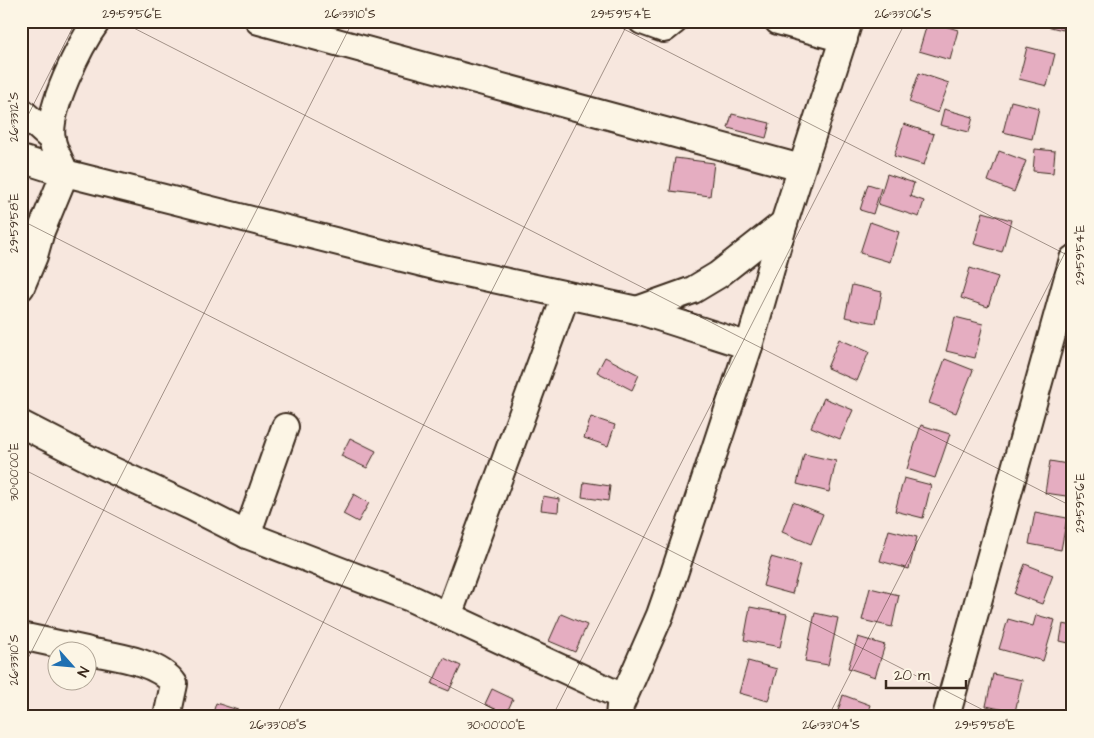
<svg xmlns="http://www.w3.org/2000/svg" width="1094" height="738" font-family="'Architects Daughter',sans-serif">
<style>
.building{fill:#e5adc1;stroke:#3b2a1e}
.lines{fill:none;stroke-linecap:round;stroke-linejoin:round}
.street-casing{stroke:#3b2a1e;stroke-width:30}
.street{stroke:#fcf5e5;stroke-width:26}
.ticks{fill:none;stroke:#3b2a1e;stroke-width:1;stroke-opacity:0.45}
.neatline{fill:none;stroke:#3b2a1e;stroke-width:2}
.ticks-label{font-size:12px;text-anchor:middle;fill:#3b2a1e}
</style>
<rect width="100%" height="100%" fill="#f7e7de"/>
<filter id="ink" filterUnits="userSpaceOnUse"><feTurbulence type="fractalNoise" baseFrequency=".02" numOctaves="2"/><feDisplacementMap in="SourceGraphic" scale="10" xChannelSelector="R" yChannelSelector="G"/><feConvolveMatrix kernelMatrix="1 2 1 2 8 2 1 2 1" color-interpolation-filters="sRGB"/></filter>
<g filter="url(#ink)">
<g class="building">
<path d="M928,21L958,30L950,60L919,51Z"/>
<path d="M1034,21H1065L1063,30L1034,23Z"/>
<path d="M1027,47L1055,54L1047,86L1019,79Z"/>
<path d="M919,73L949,83L938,113L909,102Z"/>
<path d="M1011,101L1039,108L1032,139L1003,132Z"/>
<path d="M944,109L973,117L969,132L940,125Z"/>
<path d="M732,114L770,123L766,138L728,128Z"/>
<path d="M904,124L934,134L924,165L894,156Z"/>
<path d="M1035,149L1055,151L1053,173L1033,171Z"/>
<path d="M999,151L1026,161L1014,192L988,181Z"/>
<path d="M675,158L714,163L710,196L670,191Z"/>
<path d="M887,174L914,183L910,196L924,201L919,217L878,204Z"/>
<path d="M868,184L881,188L873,214L860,210Z"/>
<path d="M983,212L1011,220L1002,252L974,244Z"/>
<path d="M870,222L899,232L890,262L860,253Z"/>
<path d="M970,268L998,277L988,307L961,298Z"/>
<path d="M852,285L882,292L876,323L845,317Z"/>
<path d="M955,317L983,324L975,358L946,351Z"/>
<path d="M839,339L869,352L857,381L827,368Z"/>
<path d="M605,357L639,375L632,390L597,372Z"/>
<path d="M945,359L973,370L956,413L929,403Z"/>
<path d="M824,398L853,410L840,439L811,427Z"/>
<path d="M1072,403H1073V435L1067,434Z"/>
<path d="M591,417L615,425L608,446L584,438Z"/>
<path d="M921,425L950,434L935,478L907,469Z"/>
<path d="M350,438L376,451L367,468L341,456Z"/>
<path d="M804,454L836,461L829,492L797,484Z"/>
<path d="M1050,461L1073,465V497L1045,493Z"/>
<path d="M904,478L931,485L923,518L895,511Z"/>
<path d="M584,482L610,486L608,501L582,497Z"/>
<path d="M354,494L369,503L358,522L343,514Z"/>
<path d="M543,496L559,499L558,512L541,510Z"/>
<path d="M793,502L823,514L811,544L782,532Z"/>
<path d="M1035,512L1067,518L1061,550L1029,544Z"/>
<path d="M889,530L917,537L909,569L880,561Z"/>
<path d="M771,557L800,565L792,594L763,586Z"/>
<path d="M1025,564L1053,575L1042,604L1014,594Z"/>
<path d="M870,588L899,595L892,627L862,620Z"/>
<path d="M750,607L787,614L780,647L744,640Z"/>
<path d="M815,613L838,618L828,665L805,661Z"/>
<path d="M561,614L587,625L575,652L549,641Z"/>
<path d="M1036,615L1055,620L1043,661L999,649L1008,619L1033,626Z"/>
<path d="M1063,624L1073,626V644L1060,641Z"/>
<path d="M858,637L885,645L875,677L848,668Z"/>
<path d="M444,658L461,666L449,691L432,684Z"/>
<path d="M748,661L777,669L768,701L739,693Z"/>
<path d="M993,674L1022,680L1015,712L986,706Z"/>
<path d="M492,689L513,699L506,714L485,704Z"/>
<path d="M843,695L870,705L866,717H836Z"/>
<path d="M216,703L244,712L243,717L212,716Z"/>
</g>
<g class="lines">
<g class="street-casing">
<g id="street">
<path d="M259,21L801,168"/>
<path d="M642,21L664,29L674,21"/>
<path d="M778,21L844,39"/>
<path d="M21,111L52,139"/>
<path d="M21,159L65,173L438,267L637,310L749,346"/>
<path d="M21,287L34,256L41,231L65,173C61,162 54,151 52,140C46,112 80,44 97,21"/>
<path d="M637,310L693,290L718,275L784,223"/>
<path d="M21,424L103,466L192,507L247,535L408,597L623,697"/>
<path d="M247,535L285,427"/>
<path d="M448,616L566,295"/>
<path d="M21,636L86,650"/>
<path d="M88,651C113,656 159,661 174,684L167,717"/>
<path d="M619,717L620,706L660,615L668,592L749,346L784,223L849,21"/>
<path d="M946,717L1073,259"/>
</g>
</g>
<use href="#street" class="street"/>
</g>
</g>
<path class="ticks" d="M120,21L1073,507M608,21L1073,258M21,129L76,21M21,220L997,717M21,468L509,717M21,672L353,21M275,717L629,21M552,717L906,21M828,717L1073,237"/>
<rect width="1094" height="738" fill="none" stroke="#fcf5e5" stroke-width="55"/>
<g transform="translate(72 666) rotate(117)"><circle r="24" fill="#fcf5e5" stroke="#afa495"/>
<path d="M0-4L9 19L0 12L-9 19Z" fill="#1f6fb2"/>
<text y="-8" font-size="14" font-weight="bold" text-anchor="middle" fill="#3b2a1e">N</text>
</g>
<path d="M886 680v8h80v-8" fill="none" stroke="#3b2a1e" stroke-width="2.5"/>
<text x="894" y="680" font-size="15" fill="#3b2a1e" stroke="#fcf5e5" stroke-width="4" paint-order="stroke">20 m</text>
<rect x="28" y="28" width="1038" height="682" class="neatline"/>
<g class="ticks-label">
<text x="132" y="18">29°59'56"E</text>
<text x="350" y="18">26°33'10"S</text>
<text x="621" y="18">29°59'54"E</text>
<text x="903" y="18">26°33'06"S</text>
<text transform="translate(14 117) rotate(-90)" y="4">26°33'12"S</text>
<text transform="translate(14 223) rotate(-90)" y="4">29°59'58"E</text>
<text transform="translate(1080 255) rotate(-90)" y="4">29°59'54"E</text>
<text transform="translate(14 472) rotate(-90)" y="4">30°00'00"E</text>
<text transform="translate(1080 503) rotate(-90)" y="4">29°59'56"E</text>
<text transform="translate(14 660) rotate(-90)" y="4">26°33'10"S</text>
<text x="278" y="729">26°33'08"S</text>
<text x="496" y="729">30°00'00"E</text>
<text x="831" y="729">26°33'04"S</text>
<text x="985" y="729">29°59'58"E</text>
</g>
</svg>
